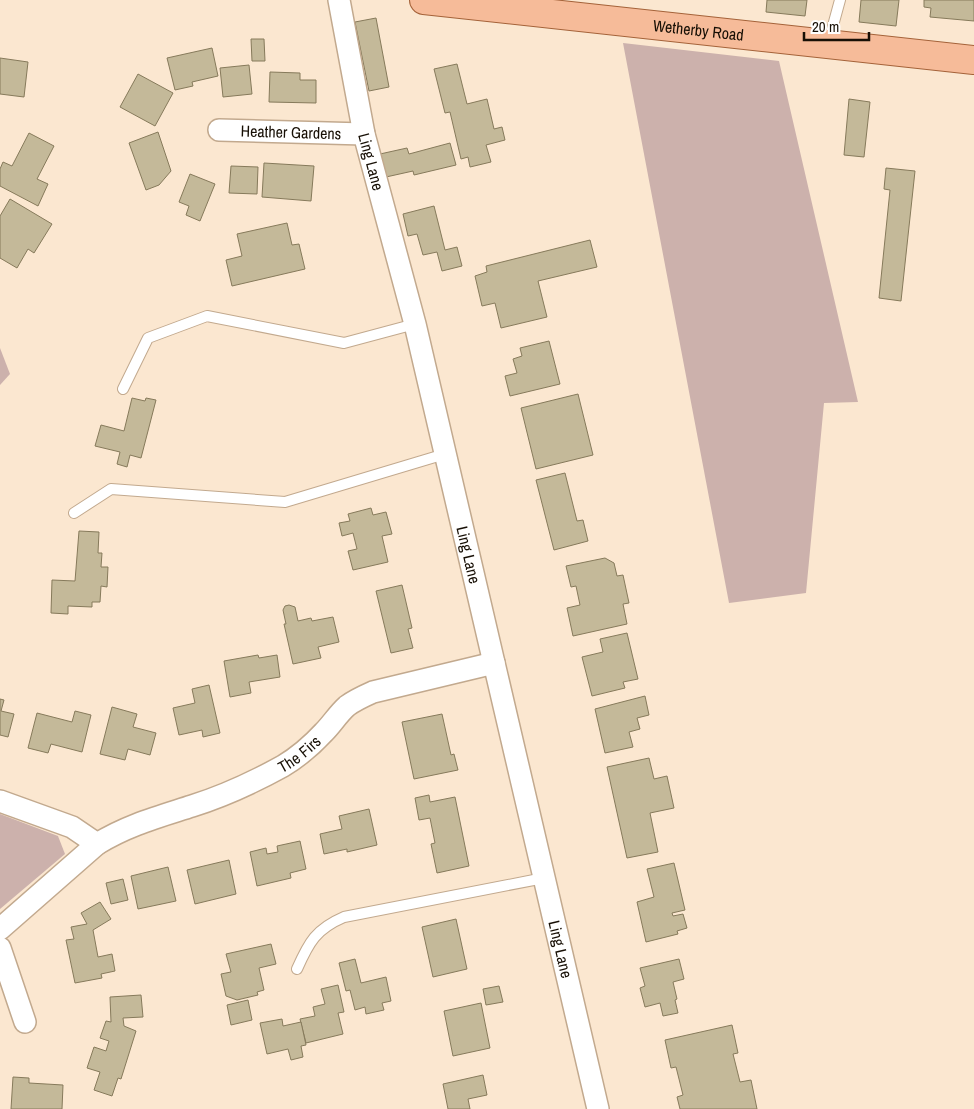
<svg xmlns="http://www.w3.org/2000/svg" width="974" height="1109" font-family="'Archivo Narrow',sans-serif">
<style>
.green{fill:#ccb1ac}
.building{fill:#c4b999;stroke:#867a5b}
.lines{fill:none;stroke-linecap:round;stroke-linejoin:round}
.lane-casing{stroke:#c2a98e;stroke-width:12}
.street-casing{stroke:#c2a98e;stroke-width:24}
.primary-casing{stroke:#a46239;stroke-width:30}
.lane{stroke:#fff;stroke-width:10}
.street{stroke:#fff;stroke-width:21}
.primary{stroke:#f6bb99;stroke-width:28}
.labels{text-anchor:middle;stroke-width:4;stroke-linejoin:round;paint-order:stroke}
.street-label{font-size:16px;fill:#170f05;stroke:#fff}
</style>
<rect width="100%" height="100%" fill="#fbe7d0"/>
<g class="green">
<path d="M623,43L779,61L858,402L824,403L806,593L729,603Z"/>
<path d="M0,348L10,374L0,385Z"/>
<path d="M0,814L58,836L65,854L0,909Z"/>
</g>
<g class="building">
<path d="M767,0H807L805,16L766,12Z"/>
<path d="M861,0H899L896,26L859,22Z"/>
<path d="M924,0H974V21L930,17L931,8L924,7Z"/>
<path d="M376,18L389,87L369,91L355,22Z"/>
<path d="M251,39H264L265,61H252Z"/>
<path d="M212,48L218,76L192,82L193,86L175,90L167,58Z"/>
<path d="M0,58L28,62L24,97L0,94Z"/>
<path d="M457,64L467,104L487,99L494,129L502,127L505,140L486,145L491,162L470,167L468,157L461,159L450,112L445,113L434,69Z"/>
<path d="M249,65L252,94L223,97L220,68Z"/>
<path d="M270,72L300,73V80H316V103L269,102Z"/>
<path d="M138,74L173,93L155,126L120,107Z"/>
<path d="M849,99L870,102L864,157L844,155Z"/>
<path d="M158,132L171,171L159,185L146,190L129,143Z"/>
<path d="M29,133L54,146L37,179L48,184L38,206L0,186V169L3,162L12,166Z"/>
<path d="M450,143L456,165L414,175L413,171L386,177L380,154L407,148L409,154Z"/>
<path d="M264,163L314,166L311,201L262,197Z"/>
<path d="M231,166L258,167L257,194L229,193Z"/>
<path d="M886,168L915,171L901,301L879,298L890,190L884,189Z"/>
<path d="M190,174L215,184L200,221L186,215L189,206L179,202Z"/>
<path d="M10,199L52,224L34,253L28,249L17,268L0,258V216Z"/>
<path d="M434,206L445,250L457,247L462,266L442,271L437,252L423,255L417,234L408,236L403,214Z"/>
<path d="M287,223L292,245L299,244L305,269L232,286L226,260L242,256L237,234Z"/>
<path d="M590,240L597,267L538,281L547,317L501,328L495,303L482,306L475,276L487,272L486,266Z"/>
<path d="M549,341L560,384L510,396L505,376L517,373L513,359L522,356L520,348Z"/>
<path d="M578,394L593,455L536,469L521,408Z"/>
<path d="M132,398L145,401L146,398L156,400L141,458L130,455L127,467L117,464L120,452L95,446L101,425L124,431Z"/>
<path d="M565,473L577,521L583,520L588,541L554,550L536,480Z"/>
<path d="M371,508L373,515L386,512L392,534L382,536L388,562L353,570L348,551L357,549L353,533L342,536L339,523L350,521L348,514Z"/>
<path d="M79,531L99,532L98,553H102L101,567H108L107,587L101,586L100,602H92V607L68,606V614L51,613L52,580L75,581Z"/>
<path d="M605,558L614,563L617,576L623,575L629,603L623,604L627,624L573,636L567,608L580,605L576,586L571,587L566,566Z"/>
<path d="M402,585L412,628L408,629L413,648L391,653L376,591Z"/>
<path d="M289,605L295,607L298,621L311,618L312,621L333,617L339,642L318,647L321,658L293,664L284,624H286L283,610L285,606Z"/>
<path d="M627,633L638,679L623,682L625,688L592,696L582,657L603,652L600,639Z"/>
<path d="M258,655L259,658L277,655L280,677L249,682L251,693L230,697L224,661Z"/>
<path d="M209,685L220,733L203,737L202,730L179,735L173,708L195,703L192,689Z"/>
<path d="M645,696L649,715L637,718L640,729L629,732L633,747L605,753L595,709Z"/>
<path d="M0,699L4,700L1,711L14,714L8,737L0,735Z"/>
<path d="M112,707L137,714L133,727L156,733L150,755L128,749L125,760L100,754Z"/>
<path d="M75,711L91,715L82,752L51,744L48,753L28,748L37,713L72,722Z"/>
<path d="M442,714L451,755L454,754L458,770L414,779L402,722Z"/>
<path d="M649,758L654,779L667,776L674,808L650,813L658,852L627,858L607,767Z"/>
<path d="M429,795L430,802L455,797L469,866L437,873L431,844L435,843L430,818L419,820L415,798Z"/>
<path d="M369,809L377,845L347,852V849L324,854L320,834L342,829L339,816Z"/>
<path d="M300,841L306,869L290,873L291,878L257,886L250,852L266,848L267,854L278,852L277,846Z"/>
<path d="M229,860L236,894L195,904L187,870Z"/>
<path d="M674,863L685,910L672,913L673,916L683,914L687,928L677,931L678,934L646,942L637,902L654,897L647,869Z"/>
<path d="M168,867L176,901L138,909L131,876Z"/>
<path d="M123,879L128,900L111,904L106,883Z"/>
<path d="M100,902L111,919L93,930L98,957L112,954L115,971L101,974L102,978L75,983L66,940L74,939L71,927L87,924L81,913Z"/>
<path d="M456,919L467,969L433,977L422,927Z"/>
<path d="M271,944L276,964L259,968L264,990L257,992L258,995L237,1000L226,996L221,974L231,972L226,954Z"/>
<path d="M355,959L361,983L386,977L391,1001L382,1003L384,1010L366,1014L365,1007L355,1010L350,990L346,991L339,963Z"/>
<path d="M679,959L684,979L673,982L677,999L675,1000L678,1013L663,1016L660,1003L645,1007L640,988L645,986L640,968Z"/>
<path d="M338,985L344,1012L338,1013L343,1034L306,1043L300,1019L315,1016L313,1007L325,1004L321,989Z"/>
<path d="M499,986L503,1002L486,1005L483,989Z"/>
<path d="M141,995L143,1017L123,1018L124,1026L136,1031L121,1079L118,1078L112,1096L94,1090L100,1072L87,1068L94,1047L106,1051L109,1041L100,1038L106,1021L111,1022L110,997Z"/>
<path d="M248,1000L252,1020L231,1025L227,1005Z"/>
<path d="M481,1003L490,1048L453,1056L444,1011Z"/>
<path d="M282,1019L283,1026L301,1022L306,1045L301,1046L303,1057L291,1060L288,1049L267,1054L260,1023Z"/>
<path d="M732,1025L738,1053L733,1054L740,1082L751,1080L757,1109H680L677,1097L683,1095L676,1067L671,1068L665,1040Z"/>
<path d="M483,1075L487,1095L468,1099L470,1109H448L443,1084Z"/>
<path d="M13,1077L29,1078V1083L63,1085L62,1109H11Z"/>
</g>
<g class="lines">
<g class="lane-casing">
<g id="lane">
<path d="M828,44L840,0"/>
<path d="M123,389L148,338L207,316L344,343L415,324"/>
<path d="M74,513L111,489L285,502L445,454"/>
<path d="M297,969C309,942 316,929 344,917L544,878"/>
</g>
</g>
<g class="street-casing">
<g id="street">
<path id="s1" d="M339,0L364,134L415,324L598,1109"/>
<path id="s2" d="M219,130L364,134"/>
<path id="s3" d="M0,801L72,827L97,844C128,825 158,817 192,806C224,796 254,782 283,766C298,757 312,745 324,732C332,724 338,714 347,706C355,700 364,696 373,692L494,663"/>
<path d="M0,929L97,844"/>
<path d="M0,948L25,1022"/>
</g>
</g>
<g class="primary-casing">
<g id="primary">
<path id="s4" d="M424,0L974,60"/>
</g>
</g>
<use href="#lane" class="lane"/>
<use href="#street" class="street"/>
<use href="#primary" class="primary"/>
</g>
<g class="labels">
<g class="street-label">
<text dy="6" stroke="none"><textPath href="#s4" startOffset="276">Wetherby Road</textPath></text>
<text dy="6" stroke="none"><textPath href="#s2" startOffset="72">Heather Gardens</textPath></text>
<text dy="6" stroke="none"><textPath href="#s1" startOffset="165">Ling Lane</textPath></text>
<text dy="6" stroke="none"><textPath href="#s1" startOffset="570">Ling Lane</textPath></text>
<text dy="6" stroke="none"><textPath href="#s3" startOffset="329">The Firs</textPath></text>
<text dy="6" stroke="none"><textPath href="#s1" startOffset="975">Ling Lane</textPath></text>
</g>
</g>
<path d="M804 32v8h65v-8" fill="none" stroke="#170f05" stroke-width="2.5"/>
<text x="812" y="32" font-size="15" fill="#170f05" stroke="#ffffff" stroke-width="4" paint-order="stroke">20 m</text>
</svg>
